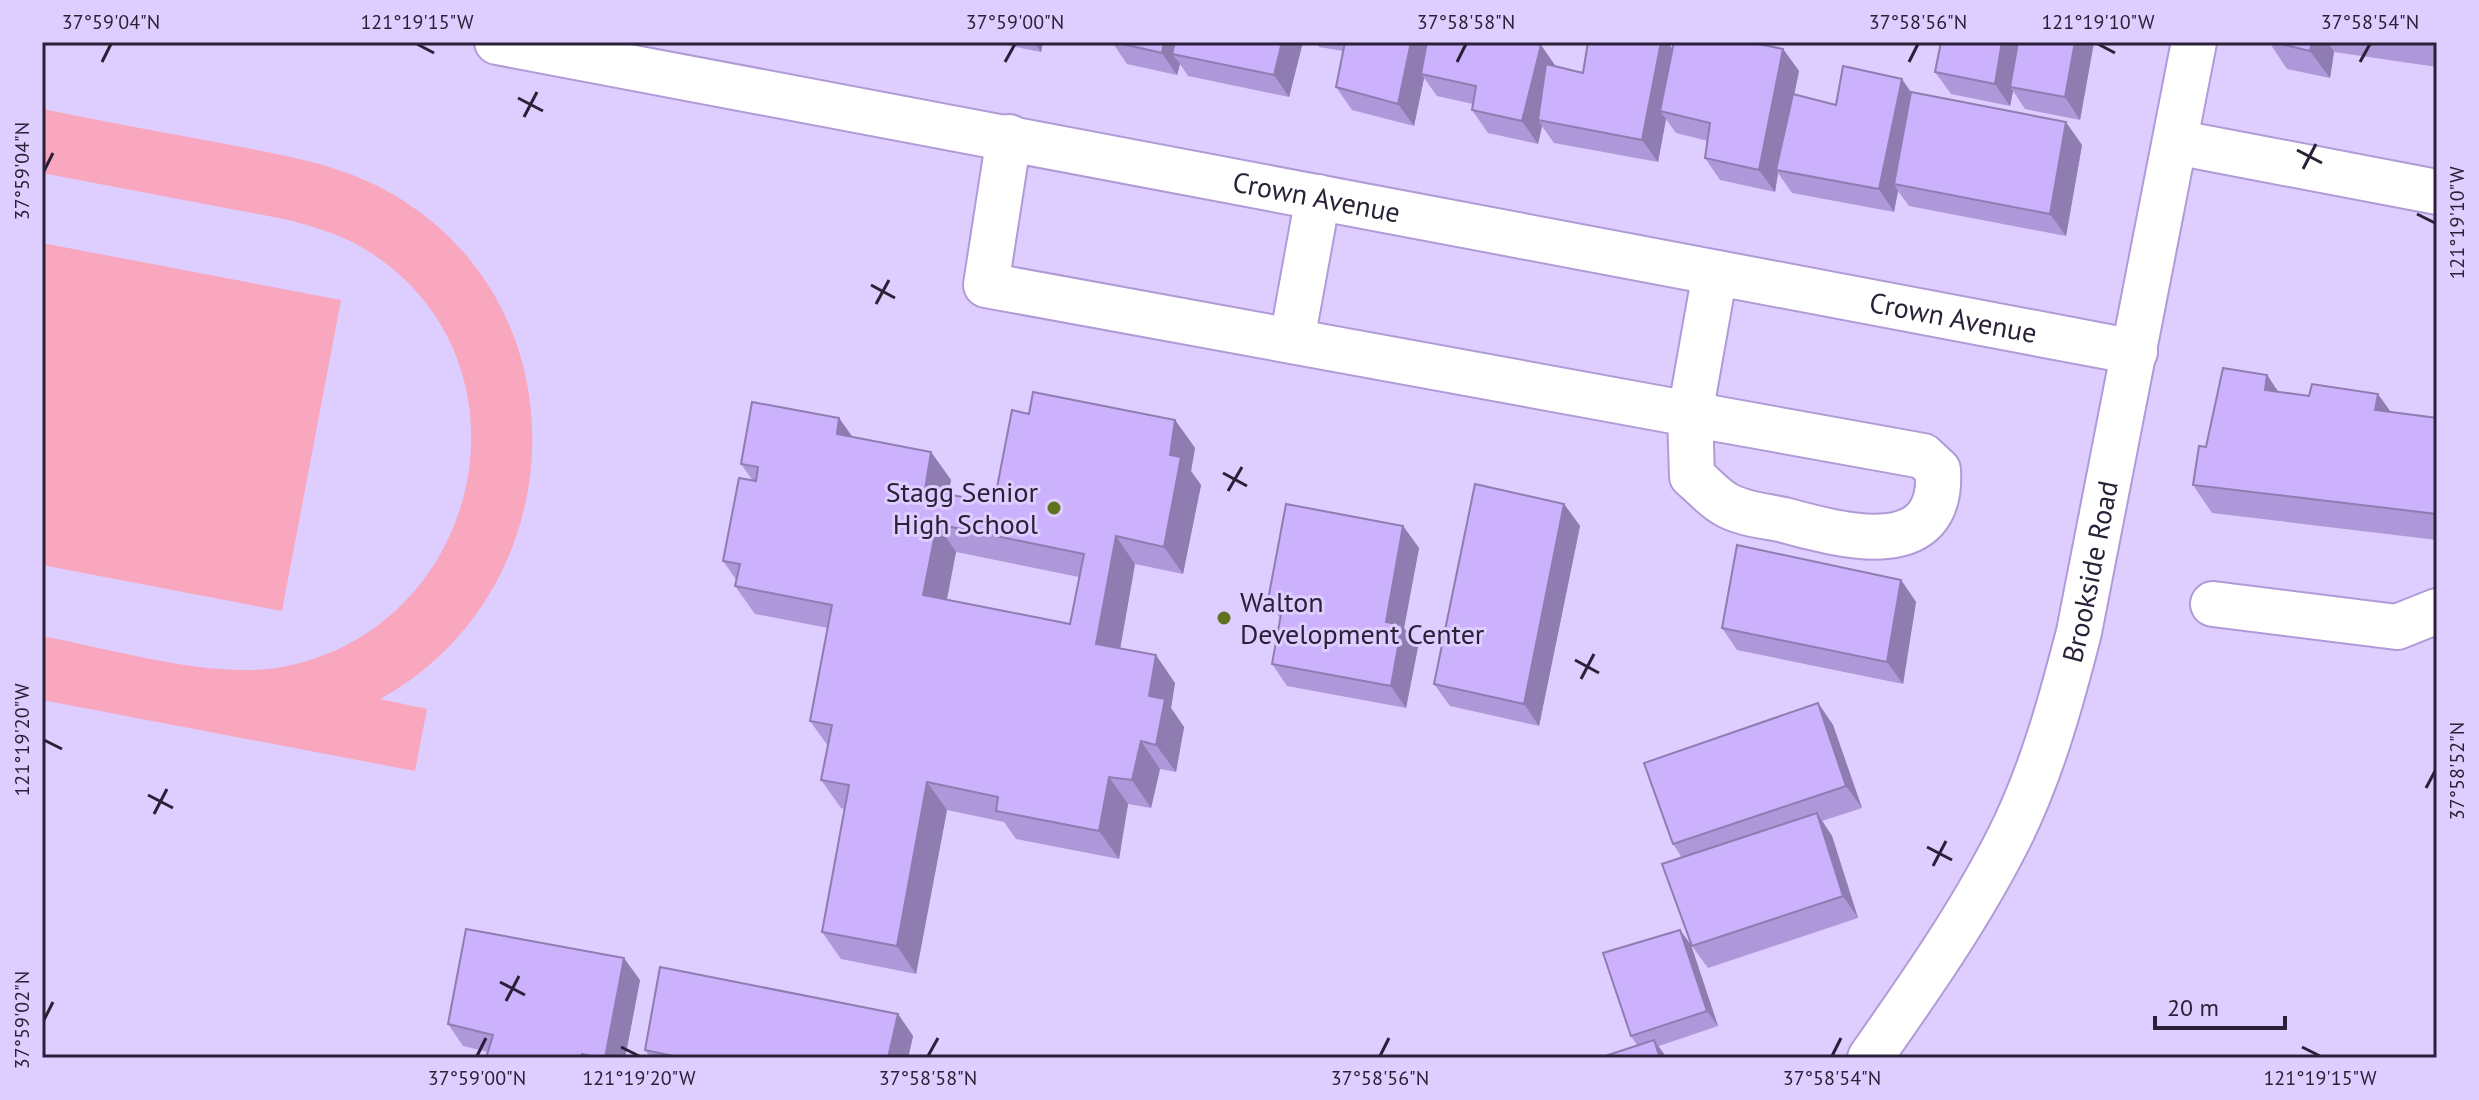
<svg xmlns="http://www.w3.org/2000/svg" width="2479" height="1100" font-family="'PT Sans',sans-serif">
<style>
.pitch{fill:#f8a7be}
.lines{fill:none;stroke-linecap:round;stroke-linejoin:round}
.minor-casing{stroke:#b09bd7;stroke-width:48}
.minor{stroke:#fff;stroke-width:44}
.wall{fill:#af98da;fill-rule:evenodd}
.shaded-wall{fill:#8f7cb1}
.building{fill:#ccb1fd;stroke:#8f7cb1;stroke-width:2;fill-rule:evenodd}
.ticks{fill:none;stroke:#2a2138;stroke-width:3}
.poi-dot{fill:#61721f;stroke:#decdff;stroke-width:3}
.labels{text-anchor:middle;stroke-width:6;stroke-linejoin:round;paint-order:stroke}
.street-label{font-size:28px;fill:#2a2138;stroke:#decdff}
.poi-label{font-size:28px;fill:#2a2138;stroke:#decdff;text-anchor:end}
.neatline{fill:none;stroke:#2a2138;stroke-width:3}
.ticks-label{font-size:20px;text-anchor:middle;fill:#2a2138}
</style>
<rect width="100%" height="100%" fill="#decdff"/>
<g class="pitch">
<path d="M42,109C102,121 161,132 221,143C280,155 341,163 394,195C588,309 573,593 380,699L427,709L415,771L42,700V636C112,649 213,680 282,667C485,629 544,356 363,248C340,234 314,227 289,220L42,173Z"/>
<path d="M42,243L341,300L282,611L42,565Z"/>
</g>
<g class="lines">
<g class="minor-casing">
<g id="minor">
<path id="s1" d="M497,42L2135,352"/>
<path d="M1009,137L986,285L1690,414L1715,273"/>
<path d="M2175,142L2437,192"/>
<path d="M1292,340L1318,197"/>
<path d="M1690,414L1923,456L1938,470C1944,564 1843,536 1784,520C1766,516 1741,514 1725,504C1713,497 1703,485 1692,476Z"/>
<path d="M2213,604L2397,627L2437,611"/>
<path id="s2" d="M1870,1058C1919,988 1969,917 2008,840C2041,775 2061,702 2079,632L2194,42"/>
</g>
</g>
<use href="#minor" class="minor"/>
</g>
<g class="wall">
<path d="M999,42H1043L1041,52L1001,44Z"/>
<path d="M1112,42H1303L1289,97L1188,76L1180,64L1177,75L1127,64Z"/>
<path d="M1316,42H1524L1556,66L1583,73L1672,49H1783L1799,71L1794,94L1836,105L1911,92L2082,145L2066,236L1909,206L1898,191L1894,212L1792,193L1778,173L1775,192L1720,180L1705,158L1708,141L1676,133L1666,119L1658,162L1554,143L1542,126L1538,144L1488,133L1472,110L1473,104L1437,96L1424,78L1414,126L1352,110L1336,87L1343,51L1319,47Z"/>
<path d="M2094,42L2080,120L2025,109L2013,91L2010,106L1951,94L1935,72Z"/>
<path d="M2269,42H2437V67L2334,52L2330,78L2287,69Z"/>
<path d="M2267,375L2278,392L2391,412L2437,418V540L2212,513L2193,485L2206,447Z"/>
<path d="M1029,414L1175,420L1195,448L1191,471L1201,485L1183,574L1135,564L1120,649L1175,683L1171,708L1184,727L1176,772L1160,769L1151,808L1128,804L1119,859L1016,839L1004,822L947,810L916,974L841,959L822,932L845,809L841,808L821,780L828,746L810,721L828,628L755,614L735,586L737,581L723,561L753,481L741,464L839,418L852,437L931,452L951,480L948,494L994,503ZM956,552L1079,577L1070,624L947,600Z"/>
<path d="M1564,504L1580,526L1539,726L1450,706L1434,684Z"/>
<path d="M1403,526L1419,548L1404,628L1418,647L1406,708L1287,686L1272,664L1280,618L1268,600Z"/>
<path d="M1901,580L1916,602L1903,684L1737,650L1722,628Z"/>
<path d="M1818,703L1833,725L1862,808L1822,821L1832,836L1858,918L1708,968L1692,946L1682,858L1673,844Z"/>
<path d="M1680,930L1691,945L1718,1026L1659,1046L1637,1045L1631,1036Z"/>
<path d="M640,980L625,1058H486L488,1052L463,1046L448,1024Z"/>
<path d="M898,1014L913,1036L908,1058H651L645,1050Z"/>
</g>
<g class="shaded-wall">
<path d="M1034,42H1043L1041,52Z"/>
<path d="M1164,42H1184L1172,54L1180,64L1177,75L1162,53Z"/>
<path d="M1282,42H1303L1289,97L1274,75Z"/>
<path d="M1411,42H1431L1421,74L1424,78L1414,126L1398,104Z"/>
<path d="M1661,42H1668L1678,57L1660,111L1666,119L1658,162L1642,140Z"/>
<path d="M2002,42H2022L2010,87L2013,91L2010,106L1995,84Z"/>
<path d="M2075,42H2094L2080,120L2065,97Z"/>
<path d="M2312,42H2327L2334,52L2330,78L2310,51Z"/>
<path d="M1541,45L1557,68L1538,120L1542,126L1538,144L1522,121Z"/>
<path d="M1783,49L1799,71L1779,171L1776,170L1778,173L1775,192L1759,170Z"/>
<path d="M1902,79L1917,101L1894,184L1898,191L1894,212L1879,189Z"/>
<path d="M2066,122L2082,145L2066,236L2050,214Z"/>
<path d="M2267,375L2286,403L2265,390Z"/>
<path d="M2378,394L2398,422L2375,410Z"/>
<path d="M839,418L859,446L837,434Z"/>
<path d="M1175,420L1195,448L1191,471L1201,485L1183,574L1164,547L1170,455Z"/>
<path d="M931,452L951,480L944,518L925,490Z"/>
<path d="M1564,504L1580,526L1539,726L1524,704Z"/>
<path d="M937,524L956,552L942,623L923,595Z"/>
<path d="M1403,526L1419,548L1404,628L1418,647L1406,708L1391,686L1386,622Z"/>
<path d="M1116,536L1135,564L1116,672L1096,644Z"/>
<path d="M1901,580L1916,602L1903,684L1887,662Z"/>
<path d="M1156,655L1175,683L1171,708L1184,727L1176,772L1156,745L1149,696Z"/>
<path d="M1818,703L1833,725L1862,808L1846,786Z"/>
<path d="M1141,741L1160,769L1151,808L1132,780Z"/>
<path d="M1109,777L1128,804L1119,859L1099,831Z"/>
<path d="M927,782L947,810L916,974L897,946Z"/>
<path d="M1817,813L1832,836L1858,918L1843,896Z"/>
<path d="M1680,930L1691,945L1718,1026L1707,1011Z"/>
<path d="M624,958L640,980L625,1058H605Z"/>
<path d="M898,1014L913,1036L908,1058H888Z"/>
<path d="M1654,1040L1667,1058H1660Z"/>
</g>
<g class="building">
<path d="M1114,42H1164L1162,53Z"/>
<path d="M1175,42H1282L1274,75L1172,54Z"/>
<path d="M1345,42H1411L1398,104L1336,87Z"/>
<path d="M1427,42H1524L1541,45L1522,121L1472,110L1476,86L1421,74Z"/>
<path d="M1588,42H1661L1642,140L1538,120L1546,64L1583,73Z"/>
<path d="M1674,42H1749L1783,49L1759,170L1705,158L1710,123L1660,111Z"/>
<path d="M1941,42H2002L1995,84L1935,72Z"/>
<path d="M2018,42H2075L2065,97L2010,87Z"/>
<path d="M2273,42H2312L2310,51Z"/>
<path d="M1843,66L1902,79L1879,189L1776,170L1793,94L1836,105Z"/>
<path d="M1911,92L2066,122L2050,214L1894,184Z"/>
<path d="M2223,368L2267,375L2265,390L2309,396L2312,384L2378,394L2375,410L2437,418V514L2193,485L2199,446L2206,447Z"/>
<path d="M1033,392L1175,420L1170,455L1181,457L1164,547L1116,536L1096,644L1156,655L1149,696L1165,699L1156,745L1141,741L1132,780L1109,777L1099,831L996,811L998,797L927,782L897,946L822,932L849,785L821,780L832,725L810,721L832,605L735,586L740,564L723,561L739,478L756,481L758,467L741,464L752,402L839,418L837,434L931,452L925,490L994,503L1012,410L1029,414ZM937,524L1084,554L1070,624L923,595Z"/>
<path d="M1475,484L1564,504L1524,704L1434,684Z"/>
<path d="M1286,504L1403,526L1386,622L1402,625L1391,686L1272,664L1283,603L1268,600Z"/>
<path d="M1737,545L1901,580L1887,662L1722,628Z"/>
<path d="M1818,703L1846,786L1673,844L1644,763Z"/>
<path d="M1817,813L1843,896L1692,946L1662,864Z"/>
<path d="M466,929L624,958L605,1058H599L582,1054L581,1058H486L493,1035L448,1024Z"/>
<path d="M1680,930L1707,1011L1631,1036L1603,953Z"/>
<path d="M660,967L898,1014L888,1058H683L645,1050Z"/>
<path d="M1654,1040L1660,1058H1599Z"/>
</g>
<path class="ticks" d="M417,44L434,53M2098,44L2115,53M102,62L111,44M1005,62L1015,44M1457,62L1466,44M1909,62L1918,44M2360,62L2370,44M518,98L543,111M524,117L537,92M2297,150L2322,163M2303,169L2316,144M44,171L53,153M2417,214L2435,223M871,285L895,298M876,304L889,280M1223,473L1247,486M1228,491L1242,467M1575,660L1599,673M1581,679L1594,654M44,740L62,749M2426,788L2435,771M148,795L173,808M154,814L167,789M1927,847L1952,860M1933,866L1946,841M500,982L525,995M506,1001L519,976M44,1020L53,1002M621,1047L639,1056M2302,1047L2320,1056M477,1056L486,1038M928,1056L938,1038M1380,1056L1389,1038M1832,1056L1841,1038"/>
<g class="poi-dot">
<circle cx="1054" cy="508" r="8"/>
<circle cx="1224" cy="618" r="8"/>
</g>
<g class="labels">
<g class="street-label">
<text dy="10" stroke="none"><textPath href="#s1" startOffset="834">Crown Avenue</textPath></text>
<text dy="10" stroke="none"><textPath href="#s1" startOffset="1482">Crown Avenue</textPath></text>
<text dy="10" stroke="none"><textPath href="#s2" startOffset="540">Brookside Road</textPath></text>
</g>
<g class="poi-label">
<text x="1038" y="502">Stagg Senior<tspan x="1038" dy="32">High School</tspan></text>
<text x="1240" y="612" text-anchor="start">Walton<tspan x="1240" dy="32">Development Center</tspan></text>
</g>
</g>
<rect width="2479" height="1100" fill="none" stroke="#decdff" stroke-width="88"/>
<path d="M2155 1016v12h130v-12" fill="none" stroke="#2a2138" stroke-width="4"/>
<text x="2167" y="1016" font-size="24" fill="#2a2138" stroke="#decdff" stroke-width="6" paint-order="stroke">20 m</text>
<rect x="44" y="44" width="2391" height="1012" class="neatline"/>
<g class="ticks-label">
<text x="111" y="29">37°59'04"N</text>
<text x="417" y="29">121°19'15"W</text>
<text x="1015" y="29">37°59'00"N</text>
<text x="1466" y="29">37°58'58"N</text>
<text x="1918" y="29">37°58'56"N</text>
<text x="2098" y="29">121°19'10"W</text>
<text x="2370" y="29">37°58'54"N</text>
<text transform="translate(22 171) rotate(-90)" y="7">37°59'04"N</text>
<text transform="translate(2457 223) rotate(-90)" y="7">121°19'10"W</text>
<text transform="translate(22 740) rotate(-90)" y="7">121°19'20"W</text>
<text transform="translate(2457 771) rotate(-90)" y="7">37°58'52"N</text>
<text transform="translate(22 1020) rotate(-90)" y="7">37°59'02"N</text>
<text x="477" y="1085">37°59'00"N</text>
<text x="639" y="1085">121°19'20"W</text>
<text x="928" y="1085">37°58'58"N</text>
<text x="1380" y="1085">37°58'56"N</text>
<text x="1832" y="1085">37°58'54"N</text>
<text x="2320" y="1085">121°19'15"W</text>
</g>
</svg>
